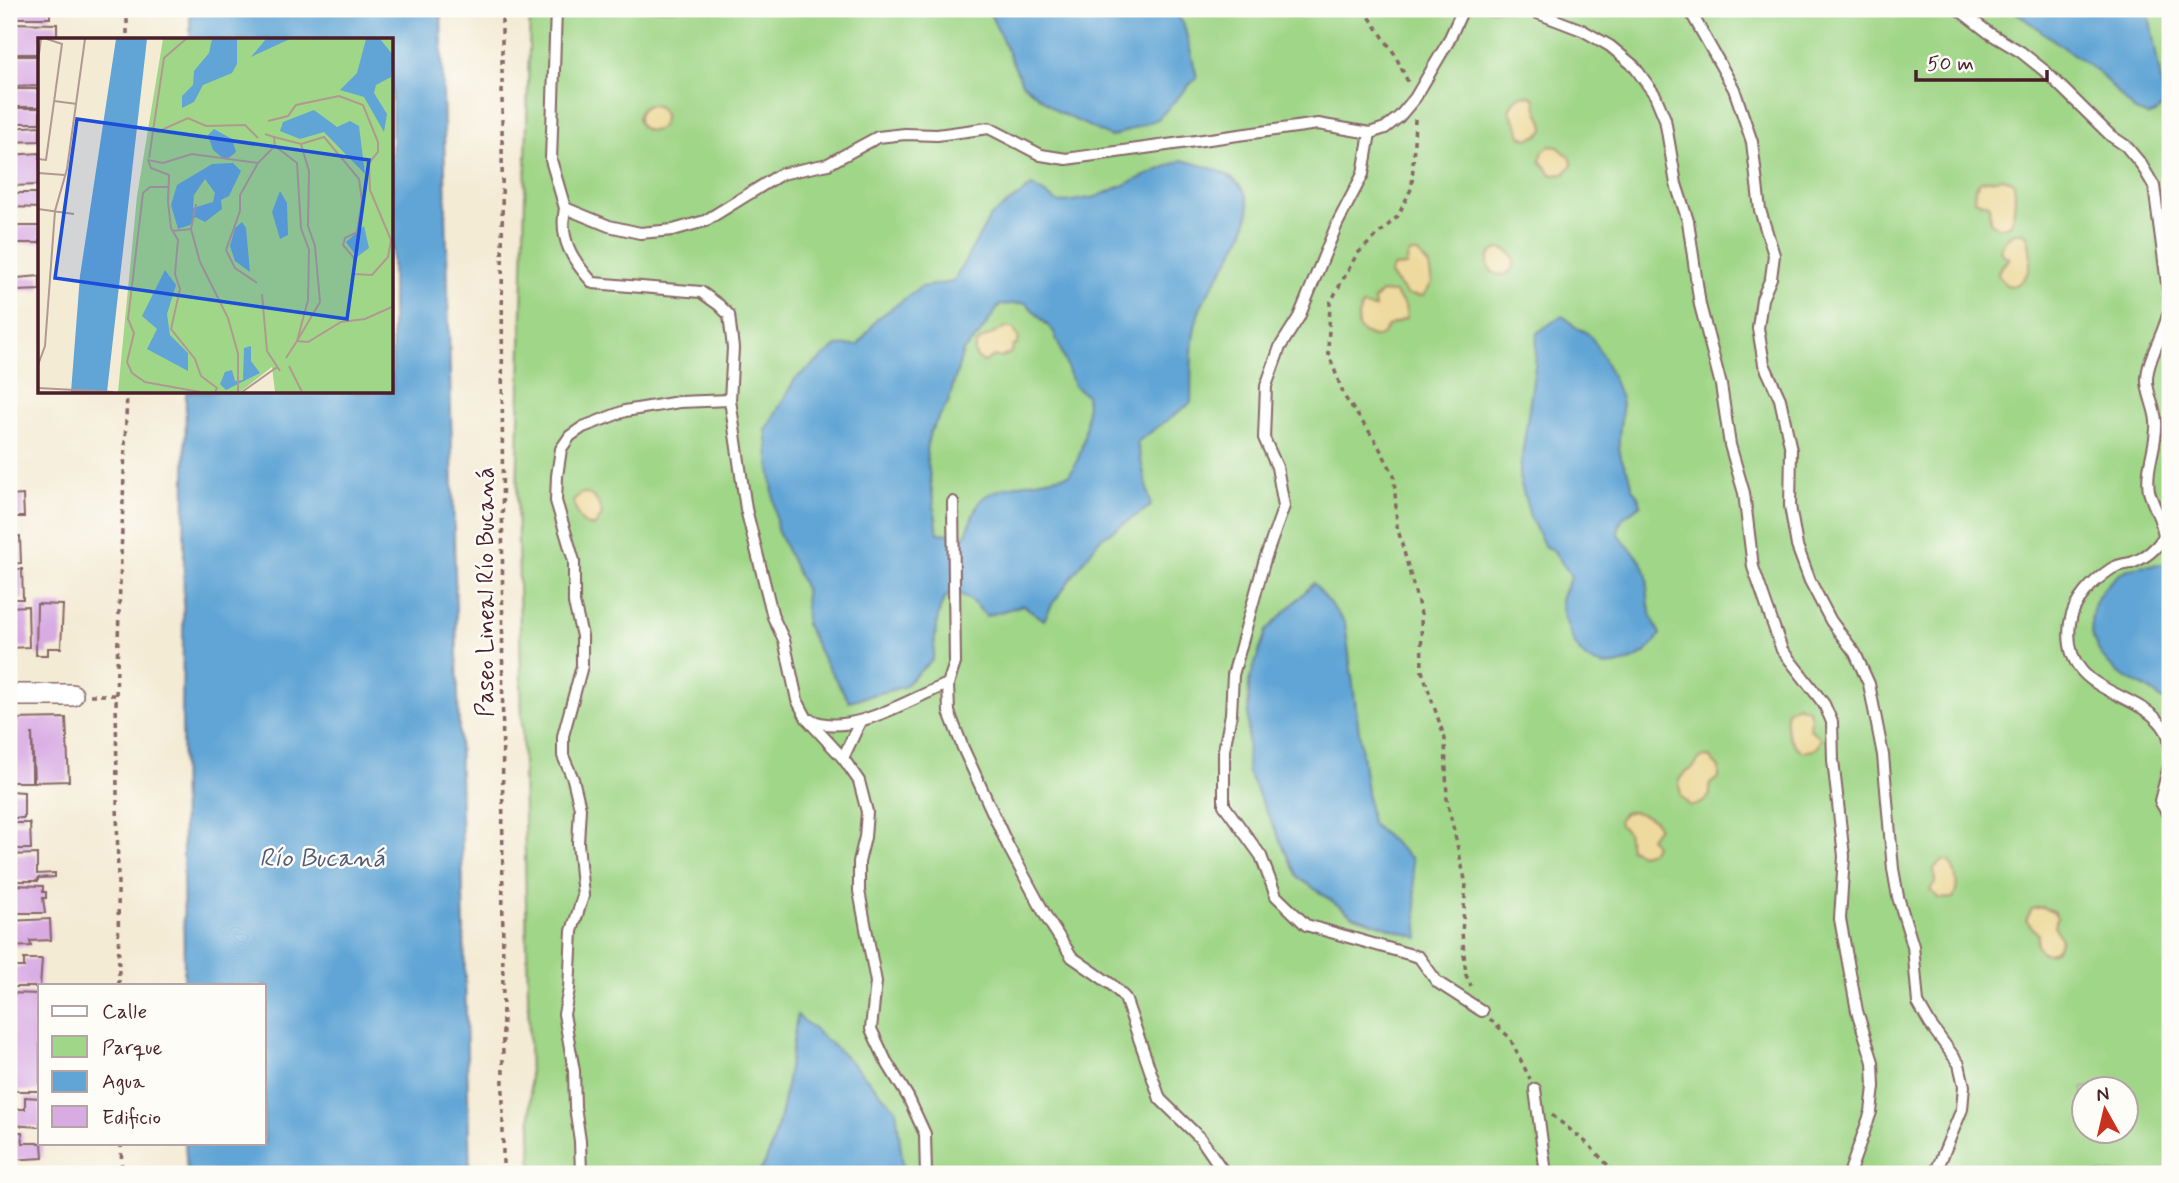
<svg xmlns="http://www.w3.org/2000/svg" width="2179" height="1183" font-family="Mynerve,sans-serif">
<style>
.green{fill:#a0d687;stroke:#757a59;stroke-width:2;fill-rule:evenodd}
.sand{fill:#eeda9e;stroke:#9c7c64;stroke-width:2}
.water{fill:#60a5d5;stroke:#556280;stroke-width:2;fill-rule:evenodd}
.building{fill:#d8abe3}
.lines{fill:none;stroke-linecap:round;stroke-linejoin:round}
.lane-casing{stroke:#866666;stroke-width:14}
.street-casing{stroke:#866666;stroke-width:24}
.path{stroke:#866666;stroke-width:3.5;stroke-dasharray:5 5;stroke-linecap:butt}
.lane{stroke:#fff;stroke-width:10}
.street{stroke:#fff;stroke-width:21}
.labels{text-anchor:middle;stroke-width:5;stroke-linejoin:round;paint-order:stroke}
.street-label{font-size:24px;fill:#4a1f2b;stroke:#fdfcf7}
.water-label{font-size:26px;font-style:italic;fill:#545b77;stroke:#fdfcf7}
.inset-road{fill:none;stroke:#b09991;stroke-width:2}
.view{fill:#1d4ed8;fill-opacity:0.15;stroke:#1d4ed8;stroke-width:3.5}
.inset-edge{fill:none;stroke:#4a1f2b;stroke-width:3.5}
</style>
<rect width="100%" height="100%" fill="#fdfcf7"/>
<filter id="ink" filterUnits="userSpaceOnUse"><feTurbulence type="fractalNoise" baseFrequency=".0143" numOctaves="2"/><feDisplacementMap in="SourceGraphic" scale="14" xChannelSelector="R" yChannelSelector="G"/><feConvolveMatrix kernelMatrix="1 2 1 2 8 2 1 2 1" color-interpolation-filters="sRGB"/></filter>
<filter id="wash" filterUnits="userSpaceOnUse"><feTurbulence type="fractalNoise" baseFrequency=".00686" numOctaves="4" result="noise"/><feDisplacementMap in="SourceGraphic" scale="28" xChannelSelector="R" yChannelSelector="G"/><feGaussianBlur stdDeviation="1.57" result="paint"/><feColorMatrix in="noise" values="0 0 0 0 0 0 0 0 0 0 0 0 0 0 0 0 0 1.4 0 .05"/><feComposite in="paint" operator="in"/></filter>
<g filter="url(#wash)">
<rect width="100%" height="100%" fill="#f4ebd5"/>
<path class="green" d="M530,9H2170V1174H532L517,497ZM2084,1088H2126V1130H2084Z"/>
<g class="sand">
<path d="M1522,95L1531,96L1535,99C1536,112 1544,118 1544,130L1539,135L1528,139L1521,136L1518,126L1509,110L1514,100Z"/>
<circle cx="651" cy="118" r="13"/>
<path d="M1549,146L1558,147L1571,158L1572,165L1564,174L1552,175L1540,161L1543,151Z"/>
<path d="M2002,178L2013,181C2017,194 2014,212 2011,224L1999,228L1990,222L1989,204L1974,200L1975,188L1981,181Z"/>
<path d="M2014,233H2024L2027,236C2033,254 2033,279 2013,286L2006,285L1999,276L1998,271L2009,258L2002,254L2000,250C2003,242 2006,237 2014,233Z"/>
<circle cx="1501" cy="262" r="13"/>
<path d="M1411,253H1418L1429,266L1432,283L1423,296L1407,295L1390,275L1393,267L1406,266L1408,256Z"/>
<path d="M1381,292L1395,293L1405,306L1407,318L1388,326C1386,329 1385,333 1382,335C1375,341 1362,333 1358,327V316L1362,306L1375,308L1374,300Z"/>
<path d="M1006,327L1014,329L1019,339L1017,345L1013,346L1012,352L1001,358L994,356L984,362L977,358L974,352L977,343L984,338Z"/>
<path d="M581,493C594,493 600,504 602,515L595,526C579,526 577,514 573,501Z"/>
<path d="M1797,705L1808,709L1811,717L1810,729L1821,738L1818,746L1813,750L1803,752C1789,744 1783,726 1787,711Z"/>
<path d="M1709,757L1719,768V777L1709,785L1710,795C1705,802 1699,806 1690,806L1681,796L1679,780L1685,772L1693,768L1700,758Z"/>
<path d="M1633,811L1655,820L1658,827L1650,838L1655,845L1652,851L1641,854L1630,849L1627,832L1620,825L1619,819L1624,813Z"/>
<path d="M1943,861H1948C1956,869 1960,888 1953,898L1939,899L1931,890L1935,883L1934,868Z"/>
<path d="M2042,907L2053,911L2057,917L2055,927L2061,940C2058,949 2051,956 2041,952L2037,945L2038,934L2026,920L2032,909Z"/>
</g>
<g class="water">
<path d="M190,9H441L470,1174H187L185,1143H264V985H184L182,716L186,392H392V40H190Z"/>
<path d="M988,9H1173L1184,25L1197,77L1158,119L1111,137L1058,112L1022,83Z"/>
<path d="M2011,9H2148L2165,103L2156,113L2148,116L2135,111L2099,73Z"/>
<path d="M1182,160C1195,164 1211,166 1223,173C1285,205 1217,267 1201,307C1189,336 1192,372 1191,403L1137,442L1151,506L1100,539L1053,603L1044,620L1023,605L986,616C937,560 937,621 933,659L903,687L849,701L823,659L806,625L805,589L777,530L766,430L795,379L837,346L858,345L877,319L921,287L953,282L990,217L1032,186L1060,203L1096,197ZM1026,303L1054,332L1074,386L1086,395C1089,419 1083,457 1069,475C1050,479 994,486 982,499C974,507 970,524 966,535L938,533L926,450L930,432L948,403L963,351L979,335L1000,305Z"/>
<path d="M1561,316C1569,318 1570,324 1577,328C1580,330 1584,330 1587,333C1596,339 1621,392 1622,405C1623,420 1616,434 1620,453C1622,465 1633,476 1632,488L1638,496L1641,505C1628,516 1620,514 1618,534C1626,547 1640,555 1645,569C1649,579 1647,586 1648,596C1648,609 1654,623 1660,634C1652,650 1640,658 1624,663C1592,672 1578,656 1568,628C1565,620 1561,609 1561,601C1562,593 1568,584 1571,576L1553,550L1545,547L1530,517L1519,477L1535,367L1537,333Z"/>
<path d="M2170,562V706C2163,700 2157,694 2149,690C2138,683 2125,678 2116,671C2078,639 2085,592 2128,569C2140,563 2157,567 2170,562Z"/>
<path d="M1314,583L1345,623L1371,823L1412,859L1419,938L1352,915L1298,877L1247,771L1249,682L1266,631Z"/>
<path d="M797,1015L846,1057L896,1109L904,1174H758C782,1140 790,1058 797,1015Z"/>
</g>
<g id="blocks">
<g class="building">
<rect x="10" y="9" width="40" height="9"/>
<path d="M9,23L57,24V40H40V54H9Z"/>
<path d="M9,56H40V86L9,87Z"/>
<path d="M10,89H40V107H11Z"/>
<rect x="16" y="108" width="24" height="15"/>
<path d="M40,126V141L10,142L9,128Z"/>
<path d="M40,153V185L10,186L9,155Z"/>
<path d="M9,193H40V208L9,207Z"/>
<rect x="9" y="226" width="31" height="17"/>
<path d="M40,276V290L18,291L17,278Z"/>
<path d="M23,495L24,517H9V496Z"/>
<path d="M20,536L21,563L9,564V537Z"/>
<path d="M9,569H22L23,599H9Z"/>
<path d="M37,604L63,605L61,648H48V655H36Z"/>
<path d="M28,606L29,647L9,648V607Z"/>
<path d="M66,718L69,781L34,782L32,733V782H9V719Z"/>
<path d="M9,791L24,792V818H9Z"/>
<path d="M9,823H30L31,849H9Z"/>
<path d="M37,854V874L55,873V877L38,878V881H9V855Z"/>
<path d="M9,885L43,886V892H46V898H43L45,913H10Z"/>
<path d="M50,919L51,940L30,941L31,946L9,947V921Z"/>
<path d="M24,959H42L40,987H9V967H24Z"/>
<path d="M9,993L40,994V1091H9Z"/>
<path d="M25,1097L40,1098V1127L9,1125V1109H25Z"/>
<path d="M9,1132H22L23,1143H42L43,1158L9,1160Z"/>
<rect x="9" y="1170" width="33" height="4"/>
</g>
</g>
</g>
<g filter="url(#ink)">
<use href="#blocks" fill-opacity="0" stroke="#866666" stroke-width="2"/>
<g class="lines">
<g class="lane-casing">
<g id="lane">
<path d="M556,9L551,160L565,208"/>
<path d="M595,9H601"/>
<path d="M1527,9L1582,30L1610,46L1634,66L1655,95L1665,119L1676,184L1688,221L1700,305L1721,385L1730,445L1744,493L1753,567L1782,650L1824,704L1832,722L1833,760L1844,856L1840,919L1857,1011L1873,1062L1874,1087L1871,1112L1849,1174"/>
<path d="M1689,9L1734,89L1752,142L1760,210L1774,255L1771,278L1762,299L1758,328L1764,364L1780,399L1791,450L1790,506L1797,546L1810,581L1831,621L1855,653L1869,684L1883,755L1893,869L1898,897L1913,946L1918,1003L1930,1024L1959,1064L1964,1086L1962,1109L1935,1174"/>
<path d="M1958,9L1989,33L2021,52L2046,72L2111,136L2126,146L2141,164L2154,186L2170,306C2166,332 2148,356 2147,378C2146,392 2155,407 2156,421C2158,444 2145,467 2149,491C2153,507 2163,520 2164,537C2156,549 2146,558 2131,563C2125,564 2117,565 2111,569C2093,581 2073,601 2070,623C2060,697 2142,688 2166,731C2169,735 2169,741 2170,746"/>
<path d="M1370,133L1363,174L1337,224L1299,317L1280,347L1266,386L1264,438L1277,467L1284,506L1265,559L1233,675L1231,714L1224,750V805L1261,856L1276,896L1306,925L1419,957L1437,982L1482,1011"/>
<path d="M948,684L949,712L963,748L1008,846L1048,920L1072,957L1112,985L1125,998L1160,1099L1201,1139L1225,1174"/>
<path d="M811,720C851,738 910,698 948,684L955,663L953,502"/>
<path d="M843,758L860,722"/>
<path d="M2170,762L2160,801L2170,818"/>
<path d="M1535,1089L1546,1174"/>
<path d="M581,1174L580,1141L575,1107L574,1071L564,1014L569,989L572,931L583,896L578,843L580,808L573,779L563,756V736L582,666V636L574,603V561L556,501L557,476L561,449L570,436L583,427L625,411L679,402L730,400"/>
<path d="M926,1174L925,1134L908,1097L886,1061L871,1029L876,982L859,891V862L865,837L867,812L859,781L843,758L807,719L797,700L784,640L773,617L746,509L730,400L733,348L729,315L719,305L701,292L593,283C572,260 559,239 565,208L609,226L640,233L673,230L705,221L781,174L828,164L878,137L905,134L937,135L989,128L1041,155L1066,159L1318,124L1370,133L1385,128L1399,117L1415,98L1448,42L1463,9"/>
</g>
</g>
<g class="street-casing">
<path id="street" d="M9,695H72"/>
</g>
<g class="path">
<path d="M127,9V40"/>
<path d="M502,9L503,1174"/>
<path d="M1364,9L1394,53L1408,82"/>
<path d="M1415,119L1412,187L1398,216L1357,254L1330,303L1328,352L1344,396L1375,440L1394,475L1397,526L1421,614L1422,671L1445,739L1447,800L1466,884L1462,932L1466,975L1471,986"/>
<path d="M90,695H116"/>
<path d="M119,985L116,695L127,392"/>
<path d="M1490,1019L1510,1038L1530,1079"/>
<path d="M1552,1115L1588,1144L1616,1174"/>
<path d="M121,1143L122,1174"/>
</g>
<use href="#lane" class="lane"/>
<use href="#street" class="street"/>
</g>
</g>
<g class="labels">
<g class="street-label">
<text transform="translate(485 592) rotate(-90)" y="8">Paseo Lineal Río Bucaná</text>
</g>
<g class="water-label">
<text x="322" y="866">Río Bucaná</text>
</g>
</g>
<g transform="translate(38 38)">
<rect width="355" height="355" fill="#f4ebd5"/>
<path d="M125,1H355V354H237L234,329L202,354H80L99,158Z" fill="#a0d687"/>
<path d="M78,1H109L69,354H33L42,238ZM174,1H199V26L194,35L165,47L156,64L144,70V58L155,47L156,33L171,15ZM228,1H252L213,19ZM328,1H342L355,17L353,39L338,47L336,55L349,76L346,94L326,59L302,52L319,35ZM276,72L299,89L312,83L321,88L327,136L286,94L262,101L242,93L245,84ZM176,91L194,101L198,114L192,119L186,121L175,112L170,97ZM195,125L203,133L191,158L183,162L184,171L167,184L157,179L152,187L140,191L133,167L139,147L174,126ZM167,141L177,155L175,164L155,170L156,157ZM242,153L249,165L250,197L242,201L234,174ZM204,184L208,190L212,234L197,223L192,208L197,190ZM326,188L331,210L319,219L308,204ZM127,232L138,247L129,276L132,297L150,315V333L109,311L119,291L104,278ZM213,308V323L222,335L188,352L182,346L187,334L194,332L197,343L205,342L206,310Z" fill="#60a5d5" fill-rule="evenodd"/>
<path class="inset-road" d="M0,23L3,1M16,63L39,66M230,83L250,78L258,67L301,58L325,67L340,104V114L331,125L332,152L353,202L350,219L334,237L316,236V220L305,207L307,200L319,194L324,163L321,141L286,99L263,106L236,99M114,89L119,94L150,80L168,88L207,87L220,100M237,108L259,125L263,190L271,212L270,262L259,303M111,120L126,20L148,1M0,121L8,122L24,6L9,1M0,135L27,137M130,149H112L105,155L90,281L96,295L89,324L94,335L107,344L162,354M0,171L36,176M153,191L162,224L190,280L200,316V354M134,193L153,191L158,166M219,245L197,230L188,212L202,173V157L220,125M224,256L229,313L242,333M259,303L282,264L277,208L270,188L271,133L263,106M248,320L259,303L270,304L303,284L327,281L356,268M0,327L7,308L17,173L29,131L47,1M251,328L264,354M0,350L75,354M177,354L179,350L163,338L157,321L133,291L142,251L137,236L140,202L133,190L130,164L131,137L113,130L110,122L125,125L154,116L220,125L237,108L236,99L227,96M204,354L239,329"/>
<path class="view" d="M39,81L331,122L309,281L17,240Z"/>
<rect width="355" height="355" class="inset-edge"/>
</g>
<rect width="2179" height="1183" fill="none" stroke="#fdfcf7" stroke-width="35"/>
<rect x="38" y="984" width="228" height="161" fill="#fdfcf7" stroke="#b5a4a5" stroke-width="2"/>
<rect x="52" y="1006" width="35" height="10" fill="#ffffff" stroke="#b5a4a5" stroke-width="2"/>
<text x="102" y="1018" font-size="21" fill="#4a1f2b">Calle</text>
<rect x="52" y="1036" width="35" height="21" fill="#a0d687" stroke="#b5a4a5" stroke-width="2"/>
<text x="102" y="1054" font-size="21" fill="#4a1f2b">Parque</text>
<rect x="52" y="1071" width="35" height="21" fill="#60a5d5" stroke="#b5a4a5" stroke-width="2"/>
<text x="102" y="1088" font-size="21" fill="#4a1f2b">Agua</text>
<rect x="52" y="1106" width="35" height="21" fill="#d8abe3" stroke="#b5a4a5" stroke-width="2"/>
<text x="102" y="1124" font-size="21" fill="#4a1f2b">Edificio</text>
<g transform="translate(2105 1110) rotate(352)"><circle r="33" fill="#fdfcf7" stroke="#b5a4a5" stroke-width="2"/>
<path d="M0-5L12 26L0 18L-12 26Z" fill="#c8321e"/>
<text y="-10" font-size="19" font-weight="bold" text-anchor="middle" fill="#4a1f2b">N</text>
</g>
<path d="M1916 70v10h131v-10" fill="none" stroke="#4a1f2b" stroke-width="3.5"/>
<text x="1927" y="70" font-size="21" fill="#4a1f2b" stroke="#fdfcf7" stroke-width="5" paint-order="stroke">50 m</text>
</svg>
